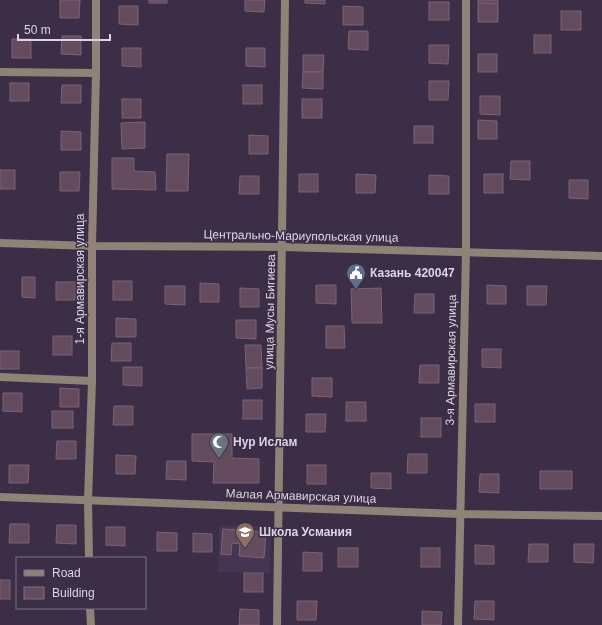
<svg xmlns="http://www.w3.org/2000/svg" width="602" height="625" font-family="Helvetica,sans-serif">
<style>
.built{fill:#453553}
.building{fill:#644b5e;stroke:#7d6277}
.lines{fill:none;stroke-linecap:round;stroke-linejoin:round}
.minor{stroke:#8e8376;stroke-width:8}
.tertiary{stroke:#8e8376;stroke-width:8}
.labels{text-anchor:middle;stroke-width:3;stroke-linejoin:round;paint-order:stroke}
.street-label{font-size:12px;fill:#ddd5e5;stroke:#3b2e46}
.poi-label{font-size:12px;font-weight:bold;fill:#ddd5e5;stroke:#3b2e46;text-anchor:start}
</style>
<rect width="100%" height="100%" fill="#3b2e46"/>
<path class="built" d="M219,525L271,526L270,573L218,572Z"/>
<g class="building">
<path d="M60,0H80L79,18H60Z"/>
<rect x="149" y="0" width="18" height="3"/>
<path d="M245,0H265L264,12L245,11Z"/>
<path d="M305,0H325V4L305,3Z"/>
<path d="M478,0H498V4L478,3Z"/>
<rect x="429" y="2" width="20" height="18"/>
<path d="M478,3L498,4V22H478Z"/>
<path d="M119,6H138V25L119,24Z"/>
<path d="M343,6L363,7V25H343Z"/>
<rect x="561" y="11" width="20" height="19"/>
<path d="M349,31H368V50L348,49Z"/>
<rect x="534" y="35" width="17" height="18"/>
<path d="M62,36H81V55L61,54Z"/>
<rect x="12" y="39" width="19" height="19"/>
<path d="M429,45H449L448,64L429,63Z"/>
<path d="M122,48H141V67L122,66Z"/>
<path d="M246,48H265V67L246,66Z"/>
<rect x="478" y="54" width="19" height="18"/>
<path d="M303,55H324L323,72H303Z"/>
<path d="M303,72H323V89L302,88Z"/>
<path d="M429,81H449L448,100H429Z"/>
<rect x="10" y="83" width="19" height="18"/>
<path d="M62,85H81V103H61Z"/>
<rect x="243" y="85" width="19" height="19"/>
<path d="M480,96H500V115L480,114Z"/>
<rect x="122" y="99" width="19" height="19"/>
<rect x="302" y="99" width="20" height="19"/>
<path d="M478,120L497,121V139H478Z"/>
<path d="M145,122V148L122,149L121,123Z"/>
<rect x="414" y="126" width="19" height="17"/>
<path d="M61,131L81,132V150H61Z"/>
<path d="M249,135L268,136V154H249Z"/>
<path d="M167,154H189L188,191H166Z"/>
<path d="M112,158H134V171L155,172L156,190L112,189Z"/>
<path d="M511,161H530V180L510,179Z"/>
<rect x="0" y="170" width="15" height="19"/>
<path d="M60,172H80L79,191H60Z"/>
<rect x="299" y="174" width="19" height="18"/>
<path d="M356,174L376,175L375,193H356Z"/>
<rect x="484" y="174" width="19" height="19"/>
<path d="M429,175L449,176V194H429Z"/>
<path d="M240,176H259V194H239Z"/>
<path d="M569,180H588V199L569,198Z"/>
<path d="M22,277H35V298L22,297Z"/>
<rect x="113" y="281" width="19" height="19"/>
<path d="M56,282H76L75,300H56Z"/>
<path d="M200,283L219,284V302H200Z"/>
<path d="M316,285H336V304L316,303Z"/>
<path d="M487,285L506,286V304H487Z"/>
<path d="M165,286H185V305L165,304Z"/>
<path d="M527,286H547L546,305H527Z"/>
<path d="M240,288L259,289V307H240Z"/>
<path d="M381,288L382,323H352L351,289Z"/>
<path d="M415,294H434V313H414Z"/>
<path d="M116,318L136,319V337H116Z"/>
<path d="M236,320H256V339L236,338Z"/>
<path d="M326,326H344L345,348H326Z"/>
<rect x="53" y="336" width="19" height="19"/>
<path d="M112,343H131V361H111Z"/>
<path d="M245,345H261L262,368H246Z"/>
<path d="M482,349H501V368L482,367Z"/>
<rect x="0" y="351" width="19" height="18"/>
<path d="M420,365H439V383H419Z"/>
<path d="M123,367H142V386L123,385Z"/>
<path d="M246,368H262V388L247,389Z"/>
<path d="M312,378H332V397L312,396Z"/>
<path d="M60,388L79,389V407H60Z"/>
<path d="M3,393H22V412L3,411Z"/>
<rect x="243" y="400" width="19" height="19"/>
<rect x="346" y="402" width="20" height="19"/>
<rect x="475" y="404" width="20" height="18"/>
<path d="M114,406H133V425H113Z"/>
<rect x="52" y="411" width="21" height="17"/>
<path d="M306,414H326L325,432H306Z"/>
<rect x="421" y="418" width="20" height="19"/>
<path d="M192,434H232V458L259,459V483H213L214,462L192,461Z"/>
<path d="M57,441H76V459H56Z"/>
<path d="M408,454H427V473H407Z"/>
<path d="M116,455L136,456L135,474H116Z"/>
<path d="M167,461H186V480L166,479Z"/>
<path d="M9,465H29L28,483H9Z"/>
<rect x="307" y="465" width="19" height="19"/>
<rect x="540" y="471" width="32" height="18"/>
<path d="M371,473H391V489L371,488Z"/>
<path d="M480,474H499V493L479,492Z"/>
<path d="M10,524H29V543H9Z"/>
<path d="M57,525H76V544L56,543Z"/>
<path d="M106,527H125V546L106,545Z"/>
<path d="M223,529L241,530L240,544L232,543L231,555L221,554Z"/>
<path d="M241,530L266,532L264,558L239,556Z"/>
<path d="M157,532L177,533V551H157Z"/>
<path d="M193,533L212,534V552H193Z"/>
<path d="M529,544H548V562H528Z"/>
<path d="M574,544H594L593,563L574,562Z"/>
<path d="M475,545L494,546V564H475Z"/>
<rect x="338" y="548" width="20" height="19"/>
<rect x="421" y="548" width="19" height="19"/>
<path d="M303,552L322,553V571H303Z"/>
<rect x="244" y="573" width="19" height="19"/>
<rect x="0" y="580" width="10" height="19"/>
<path d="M297,601H317L316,620H297Z"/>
<path d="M475,601H494V620L474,619Z"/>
<path d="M240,609L259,610V625H239Z"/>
<path d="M422,611L442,612L441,625H422Z"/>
</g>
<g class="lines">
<g class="minor">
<path d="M0,72L96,73"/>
<path d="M0,377L92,381"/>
<path d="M0,497L460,514L602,516"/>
<path d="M89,558L88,500L92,381V246L96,73V0"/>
<path d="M90,608L91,625"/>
<path d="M277,625L285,0"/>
<path d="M458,625L466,252V0"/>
</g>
<path class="tertiary" d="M0,243L92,246L283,247L602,256"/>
</g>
<defs>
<g id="civic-pin" transform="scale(1)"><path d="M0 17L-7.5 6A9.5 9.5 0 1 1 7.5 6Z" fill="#5c6f8a" stroke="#3b2e46"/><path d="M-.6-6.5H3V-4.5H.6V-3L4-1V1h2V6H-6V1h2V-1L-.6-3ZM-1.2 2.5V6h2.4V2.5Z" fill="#fff"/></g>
<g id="mosque-pin" transform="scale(1)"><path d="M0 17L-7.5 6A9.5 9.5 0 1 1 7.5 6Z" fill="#6b7280" stroke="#3b2e46"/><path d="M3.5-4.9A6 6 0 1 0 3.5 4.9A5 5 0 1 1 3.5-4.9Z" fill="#fff"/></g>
<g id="school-pin" transform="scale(1)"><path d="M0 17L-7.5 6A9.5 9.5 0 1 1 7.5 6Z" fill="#8d6e63" stroke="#3b2e46"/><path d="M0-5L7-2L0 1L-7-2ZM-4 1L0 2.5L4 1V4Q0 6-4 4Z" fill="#fff"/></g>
</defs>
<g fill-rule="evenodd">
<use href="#civic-pin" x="356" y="273"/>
<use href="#mosque-pin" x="219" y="442"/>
<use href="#school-pin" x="245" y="532"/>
</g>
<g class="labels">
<g class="street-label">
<text transform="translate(301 236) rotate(1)" y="4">Центрально-Мариупольская улица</text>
<text transform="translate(80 279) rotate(-90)" y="4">1-я Армавирская улица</text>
<text transform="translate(270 312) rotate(-89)" y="4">улица Мусы Бигиева</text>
<text transform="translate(451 360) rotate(-89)" y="4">3-я Армавирская улица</text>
<text transform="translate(301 496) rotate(2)" y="4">Малая Армавирская улица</text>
</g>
<g class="poi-label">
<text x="370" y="277">Казань 420047</text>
<text x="233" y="446">Нур Ислам</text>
<text x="259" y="536">Школа Усмания</text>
</g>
</g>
<rect x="16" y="557" width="130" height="52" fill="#3b2e46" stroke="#7c7186"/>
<rect x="24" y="570" width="20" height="6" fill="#8e8376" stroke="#7c7186"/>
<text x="52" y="577" font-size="12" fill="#ddd5e5">Road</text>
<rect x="24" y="587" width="20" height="12" fill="#644b5e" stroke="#7c7186"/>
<text x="52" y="597" font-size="12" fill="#ddd5e5">Building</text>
<path d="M18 34v6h92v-6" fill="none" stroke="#ddd5e5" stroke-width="2"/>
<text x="24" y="34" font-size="12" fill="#ddd5e5" stroke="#3b2e46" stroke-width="3" paint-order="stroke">50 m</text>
</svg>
